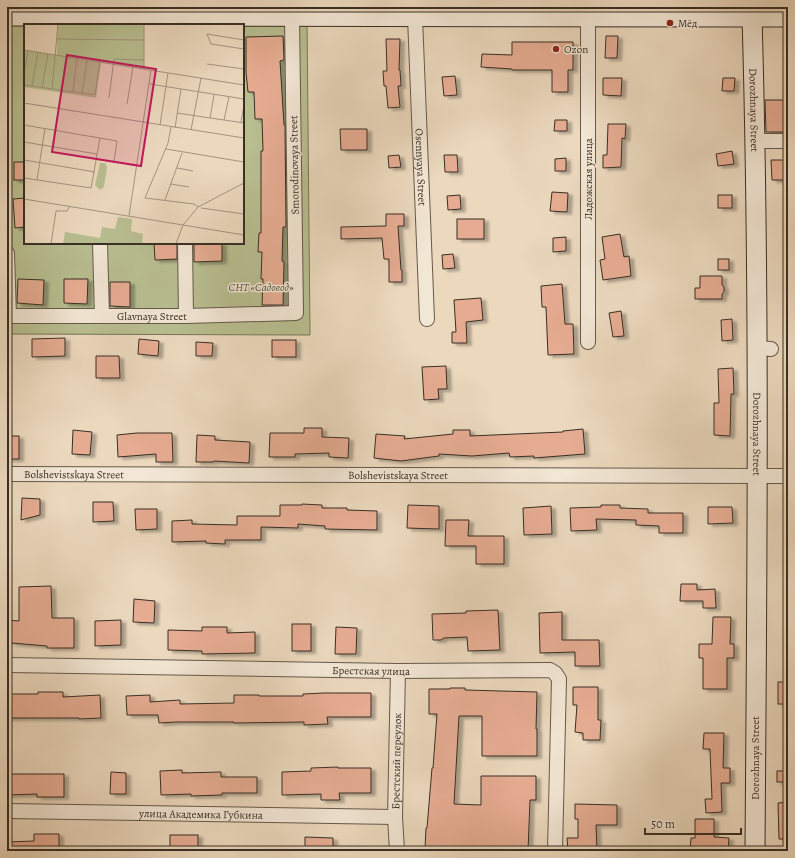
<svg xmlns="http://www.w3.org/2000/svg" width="795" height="858" font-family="Alegreya,serif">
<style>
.green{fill:#b8be90;stroke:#78765a;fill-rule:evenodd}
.building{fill:#e6ac92;stroke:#382f24;filter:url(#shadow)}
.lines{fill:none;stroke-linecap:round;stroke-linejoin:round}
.street-casing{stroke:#65594a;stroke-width:16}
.secondary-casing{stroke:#382f24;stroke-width:21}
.street{stroke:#f2e6d4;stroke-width:14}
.secondary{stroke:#f2e6d4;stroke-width:19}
.poi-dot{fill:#8f2418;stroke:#f2e6d4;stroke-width:1.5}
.labels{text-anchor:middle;stroke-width:3;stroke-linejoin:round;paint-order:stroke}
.poi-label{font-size:11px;fill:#382f24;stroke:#f2e6d4;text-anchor:start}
.street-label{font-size:11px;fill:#382f24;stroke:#f2e6d4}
.park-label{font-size:11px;font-style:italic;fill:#524c3a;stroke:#f2e6d4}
.inset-road{fill:none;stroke:#a39480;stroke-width:1}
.view{fill:#c2185b;fill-opacity:0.15;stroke:#c2185b;stroke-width:2}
.inset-edge{fill:none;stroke:#382f24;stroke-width:2}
</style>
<defs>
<filter id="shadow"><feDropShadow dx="4.5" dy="2.5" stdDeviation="1" flood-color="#0004"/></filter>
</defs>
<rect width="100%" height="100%" fill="#ebd8bd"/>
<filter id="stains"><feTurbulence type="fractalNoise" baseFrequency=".005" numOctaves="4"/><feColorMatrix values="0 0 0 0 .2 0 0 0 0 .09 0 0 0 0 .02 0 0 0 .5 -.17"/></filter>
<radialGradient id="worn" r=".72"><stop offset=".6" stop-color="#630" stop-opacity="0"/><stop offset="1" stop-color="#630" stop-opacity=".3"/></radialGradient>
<path class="green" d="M7,7H683L684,16L307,17L310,335L7,334ZM25,25H243V243H25Z"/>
<g class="building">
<path d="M283,36L284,60L280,61L284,125H285L286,227H283L282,261L284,262L283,305H262L263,279H261L262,252H258L259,233H261V151H263L262,119H255L254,92H248L246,72V37Z"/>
<path d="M606,36H618L617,58H605Z"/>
<path d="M386,39H400L399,70H400L401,86H398L400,107L388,108L386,86H384L383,71H387Z"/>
<path d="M512,42H573V70H568V92H552V70H512V69L481,67L482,54L512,55Z"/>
<path d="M455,76L457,95L444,96L442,77Z"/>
<path d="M603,78H622L621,96L603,95Z"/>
<path d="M723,78H735L734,91H722Z"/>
<path d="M765,100H788V132H766Z"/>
<path d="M555,120H567V131H554Z"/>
<path d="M608,124H626L625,139L622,138L621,167L603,168V155H607Z"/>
<path d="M340,129H367V150H341Z"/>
<path d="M732,151L734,164L718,166L716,154Z"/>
<path d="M399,155L401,167L389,168L388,156Z"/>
<path d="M444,155H457L458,172H445Z"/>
<path d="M566,158V171H555V159Z"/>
<path d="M771,160H785V180H772Z"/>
<rect x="14" y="162" width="11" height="18"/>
<path d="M552,192L568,193L567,212L550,211Z"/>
<path d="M460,195L461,209L448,210L447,196Z"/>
<rect x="718" y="195" width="14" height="13"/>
<path d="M25,198V227L15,228L13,199Z"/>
<path d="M386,214H404V226H398L401,270H402V282H389V259H384L382,238L341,239V227L386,226Z"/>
<rect x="457" y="219" width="27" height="20"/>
<path d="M620,234L624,257L629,256L631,276L603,280L600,260L605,259L602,237Z"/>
<path d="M566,237V251L553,252V238Z"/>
<path d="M154,243H177V259L155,260Z"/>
<path d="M194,243H222V261L194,262Z"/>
<path d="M453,254L455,268L443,269L442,255Z"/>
<rect x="718" y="259" width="11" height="11"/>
<path d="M700,276H722V285L724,287V292L722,294V299H695V288H700Z"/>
<path d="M18,279L44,280L43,305L17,303Z"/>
<path d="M64,279H88L87,304L64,303Z"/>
<path d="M110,282H130V307L110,306Z"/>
<path d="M562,284L565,324H573L574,354L548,355L546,307H542L541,286Z"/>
<path d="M481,298L483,320L466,322L467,343H452V332H456L454,300Z"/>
<path d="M621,311L624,336L613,337L609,313Z"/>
<path d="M732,319L733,340L722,341L721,320Z"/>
<path d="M65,338V356L32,357V339Z"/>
<path d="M139,339L159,341L158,356L138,354Z"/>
<rect x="272" y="340" width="24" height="17"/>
<path d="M196,342L213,343L212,356H196Z"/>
<path d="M96,356H119L120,378H96Z"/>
<path d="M446,366L447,389H438L439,399L424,400L422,367Z"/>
<path d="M733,368L734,394H731L730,436L714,435V403H719L718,369Z"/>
<path d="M304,428H322V437L349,438L348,458L329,457V453L295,454V457H269L270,433H304Z"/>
<path d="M583,429L585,454L534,458V456L510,457L509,453L472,456L439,454V456L401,461L374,458L376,434L405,436L404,439L453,434V430H470V436L563,432V431Z"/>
<path d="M73,430L92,432L90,455L72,454Z"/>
<path d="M137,433H172L173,462H156V454L118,457L117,435Z"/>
<path d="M197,435L215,436V440L250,442L249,463L214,461L213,462H196Z"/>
<rect x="7" y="436" width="12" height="23"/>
<path d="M22,498L40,499V515L21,520Z"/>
<path d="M93,502H113L114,521L93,522Z"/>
<path d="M302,504L322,505V508H347V510L377,511V530L325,529V526L298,524V528L261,527V540H225V544L206,543V541L172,542V521L192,520V524L237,525V516H280V505H302Z"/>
<path d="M408,505L439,506V529L407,528Z"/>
<path d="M601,505H620V508L648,509V513H683V533H659V526L636,525V520L596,519L597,530L571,531L570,508L601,507Z"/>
<path d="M551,506L552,534L524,535L523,508Z"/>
<path d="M708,507H732L733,523L708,524Z"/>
<path d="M135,509H157V529L136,530Z"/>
<path d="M446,520H469L468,536H504V564H476V546H445Z"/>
<path d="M681,584H697V590L715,589L716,608H703V601H680Z"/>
<path d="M51,586L52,618H74V648H47V646L12,643V642L7,641V620L19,621V587Z"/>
<path d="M134,599L155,601L154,623L133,622Z"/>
<path d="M498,610L500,650L468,651L467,637L444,638L441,640H433L432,614L466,613V611Z"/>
<path d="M562,612V640H599L600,666H575V652L540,653L539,613Z"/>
<path d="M713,617H731L730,644H734V658H727V689H703V658H699V644H712Z"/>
<path d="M121,620V645L95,646V621Z"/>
<rect x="292" y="624" width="19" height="27"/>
<path d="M202,627H227V633L255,632V653L202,654V651L168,650V630L202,631Z"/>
<path d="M336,627L357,628L356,654H335Z"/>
<rect x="778" y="682" width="10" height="22"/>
<path d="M573,687H598V720H601L600,740H583V733L575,732L577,705H573Z"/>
<path d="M450,688H465V690L537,692L536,729H537V756H482V716H459L456,769L454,804L481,805V776H536V800H530L528,851H464V850L425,849L426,828H427L432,768H433L437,714H429V689H450Z"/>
<path d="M38,692H63V697L100,695L101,718L79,719V718H7V694H38Z"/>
<path d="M324,693H371V717H327L328,724L304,725V722L234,723V722H176L159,723L158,715H127L126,696L150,695V702L180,700V704L234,703V695H259V696H303V694Z"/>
<path d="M704,733H724L723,768H730V783H721L722,812L706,813L705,799H712L710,749H703Z"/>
<path d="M338,767V768H371V793H339L340,800H321V794L282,795V772L311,771V768Z"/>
<path d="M182,770V773L221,772V777H257V793H222V795L191,796V794L161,795L160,771Z"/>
<rect x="777" y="771" width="11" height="11"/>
<path d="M111,772L126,773V794H110Z"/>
<path d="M7,774H64V797H37V794L7,795Z"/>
<path d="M788,802V839H779L778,803Z"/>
<path d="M575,804L617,805V825H596L597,851H568L567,838H578V819H575Z"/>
<path d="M695,819H714V837L729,838L728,851H690L691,838H695Z"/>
<path d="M34,834H59V851H7V842L34,841Z"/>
<rect x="170" y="835" width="28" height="16"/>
<path d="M305,837L333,838V851H305Z"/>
</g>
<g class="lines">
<g class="street-casing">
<g id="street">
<path id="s1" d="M421,7L415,17L427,319"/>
<path d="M588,16V342"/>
<path d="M755,141H788"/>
<path d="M100,243L102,316"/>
<path d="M185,243L186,316"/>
<path d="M7,253L9,316"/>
<path id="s2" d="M7,316H186L296,313L292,17"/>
<path d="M757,348L771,349"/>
<path id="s3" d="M7,474L788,476"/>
<path id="s4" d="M7,665L398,671L550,670L555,673L559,679L555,851"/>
<path id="s5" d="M7,811L395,817"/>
<path id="s6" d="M397,851L395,817L398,671"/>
</g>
</g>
<g class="secondary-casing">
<g id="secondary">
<path d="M7,16L788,17"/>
<path id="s7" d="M752,16C760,295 757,573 755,851"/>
</g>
</g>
<use href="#street" class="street"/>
<use href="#secondary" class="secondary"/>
</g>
<g class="poi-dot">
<circle cx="670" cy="23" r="4"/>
<circle cx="556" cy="49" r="4"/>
</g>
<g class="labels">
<g class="poi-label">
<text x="678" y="27">Мёд</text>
<text x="564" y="53">Ozon</text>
</g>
<g class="street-label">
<text dy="4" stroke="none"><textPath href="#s7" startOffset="94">Dorozhnaya Street</textPath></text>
<text transform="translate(294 165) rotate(-91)" y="4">Smorodinovaya Street</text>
<text dy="4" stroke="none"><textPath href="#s1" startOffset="162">Osennyaya Street</textPath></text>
<text transform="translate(588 179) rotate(-90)" y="4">Ладожская улица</text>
<text dy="4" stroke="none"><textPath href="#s2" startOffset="145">Glavnaya Street</textPath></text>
<text dy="4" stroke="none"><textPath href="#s7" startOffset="418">Dorozhnaya Street</textPath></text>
<text dy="4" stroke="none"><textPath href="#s3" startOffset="67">Bolshevistskaya Street</textPath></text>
<text dy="4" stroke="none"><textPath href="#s3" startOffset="391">Bolshevistskaya Street</textPath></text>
<text dy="4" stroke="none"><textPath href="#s4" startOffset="364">Брестская улица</textPath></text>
<text transform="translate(755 758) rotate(-90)" y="4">Dorozhnaya Street</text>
<text dy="4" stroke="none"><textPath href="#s6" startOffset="90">Брестский переулок</textPath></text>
<text dy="4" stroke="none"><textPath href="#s5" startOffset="194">улица Академика Губкина</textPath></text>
</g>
<g class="park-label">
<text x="261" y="291">СНТ «Садовод»</text>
</g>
</g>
<g transform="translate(24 24)">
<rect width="220" height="220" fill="#ebd8bd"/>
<path d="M33,0H120V45L77,38L72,74L0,63V26L33,31ZM76,139H81L83,143L80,163L76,166L71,161ZM94,193L108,195L107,207L119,210L118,220H39L41,208L76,214L78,203L91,205Z" fill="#b8be90"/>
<path class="inset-road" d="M33,15L120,16M220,16L183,10L187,20L220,25M0,26L220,61M183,40L220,45M120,45V0M0,50L4,26M126,60L220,75M0,61L71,71L76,38M8,62L14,28M18,64L24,30M28,65L34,0M38,67L42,33M49,68L53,34M58,70L63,36M85,74L90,35L120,36M0,79L220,114M103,80L109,43M153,89L220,99M186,94L190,71M200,96L205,73M217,98L220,81M0,101L93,117L90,138L72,135M136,101L144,49M147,103L144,119L121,174L170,180L174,183M151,104L157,65M167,106L177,54M0,118L73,130M142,125L220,138M0,136L71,148M153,144L169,147M0,154L67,164L76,114M13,156L21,104M147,160L165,163M0,175L220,211M141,176L158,129M177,184L220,190M105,192L127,46M27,220L32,187H43L45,183M152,220L159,201L174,183L220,159"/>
<path class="view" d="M43,31L132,45L117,142L28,128Z"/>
<rect width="220" height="220" class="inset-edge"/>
</g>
<rect width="795" height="858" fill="none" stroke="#ebd8bd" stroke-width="24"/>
<rect x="8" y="8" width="779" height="842" fill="none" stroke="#382f24" stroke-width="2"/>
<rect x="12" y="12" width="771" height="834" fill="none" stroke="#382f24"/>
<path d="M645 828v6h96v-6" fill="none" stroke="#382f24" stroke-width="2"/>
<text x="651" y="828" font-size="12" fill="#382f24" stroke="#f2e6d4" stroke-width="3" paint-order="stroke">50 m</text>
<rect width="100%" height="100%" filter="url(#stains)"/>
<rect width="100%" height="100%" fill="url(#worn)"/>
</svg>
